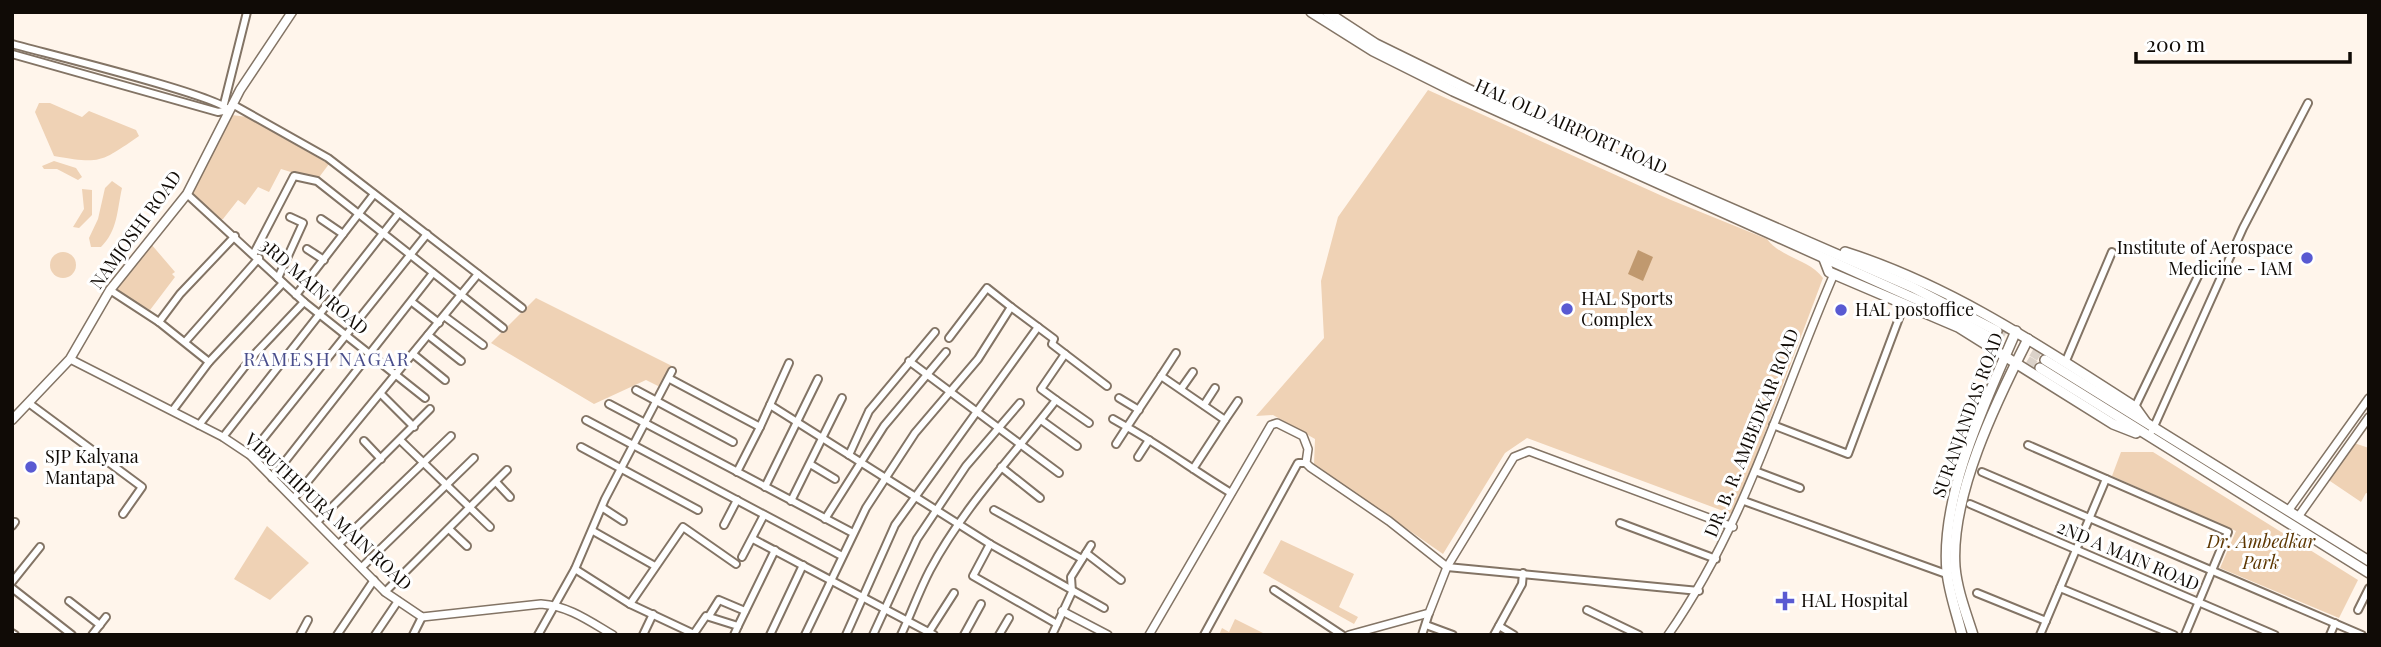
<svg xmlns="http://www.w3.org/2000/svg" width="2381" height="647" font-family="'Playfair Display',serif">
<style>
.green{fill:#efd2b5}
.water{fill:#c0996f}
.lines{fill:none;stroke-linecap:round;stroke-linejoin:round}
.primary-tunnel{stroke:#dbd2c9;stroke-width:9;stroke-dasharray:9 4.5;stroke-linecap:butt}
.minor-casing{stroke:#837465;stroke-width:10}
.tertiary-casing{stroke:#837465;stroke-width:10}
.secondary-casing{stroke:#837465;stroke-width:11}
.primary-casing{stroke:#837465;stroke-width:12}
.minor{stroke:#fff;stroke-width:6}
.tertiary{stroke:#fff;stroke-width:7}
.secondary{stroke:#fff;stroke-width:8}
.primary{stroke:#fff;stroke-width:9}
.poi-dot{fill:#595ad2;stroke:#fff;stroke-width:2.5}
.labels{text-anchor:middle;stroke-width:6;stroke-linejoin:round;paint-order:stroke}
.street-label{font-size:18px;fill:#100b06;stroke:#fff}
.poi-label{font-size:18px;fill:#100b06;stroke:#fff;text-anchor:start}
.park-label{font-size:18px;font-style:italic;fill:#5c3600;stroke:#fff}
.neighbourhood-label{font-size:19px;letter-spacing:2px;fill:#494e8c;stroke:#fff}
</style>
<rect width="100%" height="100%" fill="#fff5eb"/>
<g class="green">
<path d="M1428,90L1671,200L1767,239C1781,258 1809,259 1823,278L1734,515L1527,438L1505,453L1443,554L1314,464L1315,439L1273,415L1256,416L1324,338L1321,281L1338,217Z"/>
<path d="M39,103H50L82,117L89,111L136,130L139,136C100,163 100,164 54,156L35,112Z"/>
<path d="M232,115L247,117L329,164L317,180L281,169L269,192L258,187L245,205L238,200L223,219L217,220L192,195Z"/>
<path d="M54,161L76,168L82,177L78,180L57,169H44L42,166Z"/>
<path d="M112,181L122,188C117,210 118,230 101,247H91L89,238L98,219L105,188Z"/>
<path d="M82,189L92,190V215L79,228L73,227L84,209Z"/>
<path d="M151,244L175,272L172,274L175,277L150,310L114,289Z"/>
<circle cx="63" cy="265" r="13"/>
<path d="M536,298L674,367L662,388L646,380L594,404L491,343Z"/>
<path d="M2354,443L2369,448V494L2366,493L2361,502L2327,479Z"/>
<path d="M2121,452H2153L2358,580L2339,618L2220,568L2236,531L2112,476Z"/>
<path d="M267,526L309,563L270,600L234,579Z"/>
<path d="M1281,540L1354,574L1339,607L1358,617L1354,624L1263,573Z"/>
<path d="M1235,619L1267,635H1219L1222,628L1229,632Z"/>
</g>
<path class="water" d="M1638,250L1653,257L1643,281L1628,274Z"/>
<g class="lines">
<g class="primary-tunnel">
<path d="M1997,331L2045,360"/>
<path d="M1993,339L2040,368"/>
</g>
<g class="minor-casing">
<g id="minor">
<path d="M12,44C44,53 217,95 229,110"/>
<path d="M12,54L218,112L229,110"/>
<path d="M224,104L247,12"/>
<path d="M232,104L328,158L522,308"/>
<path d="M187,194L304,302L425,398"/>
<path d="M321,219L343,234"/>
<path d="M307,249L324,260"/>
<path d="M254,253L294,176L317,181L503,328"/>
<path d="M278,278L303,223L290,217"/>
<path d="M110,290L159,322L209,362"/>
<path d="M296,295L374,194"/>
<path d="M412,302L439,323"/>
<path d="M444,316L483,345"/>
<path d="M159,322L180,294L235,236"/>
<path d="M428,335L461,361"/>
<path d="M949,338L987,288L1011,307"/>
<path d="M185,342L259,258"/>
<path d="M413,354L445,380"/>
<path d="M1065,354L1107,386"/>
<path d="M909,361L1059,473"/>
<path d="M2065,363L2112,252"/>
<path d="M1161,376L1176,353"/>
<path d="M670,379L760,427L770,405L990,544L1104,608"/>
<path d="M1181,389L1193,372"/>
<path d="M636,390L733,442"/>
<path d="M381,394L414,427"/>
<path d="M1119,398L1139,410"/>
<path d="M1056,400L1089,423"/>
<path d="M30,404L142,487L123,514"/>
<path d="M609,404L853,533"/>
<path d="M770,405L789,363"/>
<path d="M1204,405L1215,388"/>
<path d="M2135,407L2199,274"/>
<path d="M173,410L209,362L283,283"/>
<path d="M1113,419L1127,427L1116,444"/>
<path d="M586,420L842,556"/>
<path d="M1041,420L1077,446"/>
<path d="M1225,420L1238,401"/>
<path d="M199,425L253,356L304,302"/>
<path d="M1773,425L1848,454L1901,313"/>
<path d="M2152,431L2243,228L2308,103"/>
<path d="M223,437L399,213"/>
<path d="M400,440L490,527"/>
<path d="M364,441L381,459"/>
<path d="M2028,445L2228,532L2185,635"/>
<path d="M581,447L698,510"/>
<path d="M250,455L427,234"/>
<path d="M849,455L869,411L935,332"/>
<path d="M1138,457L1149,440"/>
<path d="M810,464L835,479"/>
<path d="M1001,467L1040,498"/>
<path d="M1193,469L1225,420L1161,376L1127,427C1163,447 1196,472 1231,493"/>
<path d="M1755,471L1800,488"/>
<path d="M737,472L760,427"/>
<path d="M1982,472L2362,635"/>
<path d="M272,478L433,273"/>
<path d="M496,482L510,497"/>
<path d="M765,487L818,379"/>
<path d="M294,498L478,274"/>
<path d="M791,501L842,398"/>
<path d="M1744,501L1949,575"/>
<path d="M1970,504L2275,635"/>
<path d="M603,508L623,521"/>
<path d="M994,510L1082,559"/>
<path d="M825,519L884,426L946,352"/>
<path d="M318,521L430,409"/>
<path d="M1620,523L1716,559"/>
<path d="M724,525L737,500"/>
<path d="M12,526L15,522"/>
<path d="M449,529L467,546"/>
<path d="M593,531L655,566"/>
<path d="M753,539L934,635"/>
<path d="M339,544L451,436"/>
<path d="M990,544L973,576L1057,624"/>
<path d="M1086,553L1121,580"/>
<path d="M742,557L764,515"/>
<path d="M362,567L474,458"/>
<path d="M1447,567L1699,591"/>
<path d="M575,569L630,604L694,634"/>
<path d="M12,582L40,547"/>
<path d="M12,588L72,635"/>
<path d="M2060,588L2174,635"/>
<path d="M1274,590L1342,635"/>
<path d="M385,592L507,470"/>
<path d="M1977,593L2046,621"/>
<path d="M69,601L100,625"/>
<path d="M630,604L683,527L736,564"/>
<path d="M1587,610L1639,635"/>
<path d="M2358,610L2369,588"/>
<path d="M709,616L719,600L745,611"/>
<path d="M1426,625L1453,635"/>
<path d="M738,626L775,550"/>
<path d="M1499,626L1514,635"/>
<path d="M929,632L954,593"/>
<path d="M12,633L15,635"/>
<path d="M92,635L106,617"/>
<path d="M300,635L308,620"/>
<path d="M337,635L374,580"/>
<path d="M375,635L398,601"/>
<path d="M413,635L422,617"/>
<path d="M538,635L575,569L605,499L672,371"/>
<path d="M643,635L653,614"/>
<path d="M693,635L706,616L738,626L734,635"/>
<path d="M770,635L803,565"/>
<path d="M805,635L866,508L915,433L978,359L1011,307L1054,339L1052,344L1065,354L1041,389L1056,400C1013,456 963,508 930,570C919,591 911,614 901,635"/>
<path d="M846,635L895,525L1038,327"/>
<path d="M873,635L917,539L966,466L1020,403"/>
<path d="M964,635L981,604"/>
<path d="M999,635L1009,618"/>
<path d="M1052,635L1072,592L1071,577L1091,545"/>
<path d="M1204,635L1298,463H1306"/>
<path d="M1422,635L1429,613"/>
<path d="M1494,635L1522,584L1523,573"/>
<path d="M2040,635L2106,479"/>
<path d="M2330,635L2335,623"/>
</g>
</g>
<g class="tertiary-casing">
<g id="tertiary">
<path d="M70,359L223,437L250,455L385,592L422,617L541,604C569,606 589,621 613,635"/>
<path d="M2288,511L2369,398"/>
<path d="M2298,517L2369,417"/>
<path d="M1062,611L1108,635"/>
<path d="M1149,635L1271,425L1277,423L1303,436L1308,449L1306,463L1310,467L1389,521L1447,567"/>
<path d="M1349,635L1429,613L1447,567L1514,457L1529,451L1733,527"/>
<path d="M1668,635C1746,523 1780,398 1834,274"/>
</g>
</g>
<g class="secondary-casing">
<path id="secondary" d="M12,420L70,359L110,290L187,194L240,90L292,12"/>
</g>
<g class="primary-casing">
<g id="primary">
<path d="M1311,12L1373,51L1453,91L1940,310L1993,339"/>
<path d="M1327,12L1376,44L1474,92L1581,143L1912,287L1997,331"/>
<path d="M1845,252C1952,286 2043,348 2135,407L2145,421"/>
<path d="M1824,259L1829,272L1958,327L2113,424L2136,433"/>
<path d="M2045,360L2369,561"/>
<path d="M2040,368L2369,573"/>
<path d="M1962,635C1957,614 1949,593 1947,572C1940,495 1986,401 2016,331"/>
<path d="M1973,635C1966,613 1957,590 1955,567C1950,496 1996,402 2028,339"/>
</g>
</g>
<use href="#minor" class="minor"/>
<use href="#tertiary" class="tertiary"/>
<use href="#secondary" class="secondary"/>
<use href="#primary" class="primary"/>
</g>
<g class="poi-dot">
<circle cx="2307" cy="258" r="7"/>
<circle cx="1567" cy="309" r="7"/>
<circle cx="1841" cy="310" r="7"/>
<circle cx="31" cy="467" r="7"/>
<path d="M1781.5 590.5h7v7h7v7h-7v7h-7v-7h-7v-7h7z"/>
</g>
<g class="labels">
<g class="street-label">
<text transform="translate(1571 127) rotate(24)" y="6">HAL OLD AIRPORT ROAD</text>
<text transform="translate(136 230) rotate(-54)" y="6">NAMJOSHI ROAD</text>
<text transform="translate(314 287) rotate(41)" y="6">3RD MAIN ROAD</text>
<text transform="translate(1968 415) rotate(-70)" y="6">SURANJANDAS ROAD</text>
<text transform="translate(1752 433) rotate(-68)" y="6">DR. B. R. AMBEDKAR ROAD</text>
<text transform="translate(328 512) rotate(43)" y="6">VIBUTHIPURA MAIN ROAD</text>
<text transform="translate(2128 556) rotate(23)" y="6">2ND A MAIN ROAD</text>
</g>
<g class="poi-label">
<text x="2293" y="254" text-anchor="end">Institute of Aerospace<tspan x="2293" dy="21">Medicine - IAM</tspan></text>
<text x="1581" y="305">HAL Sports<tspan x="1581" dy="21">Complex</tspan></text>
<text x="1855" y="316">HAL postoffice</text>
<text x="45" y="463">SJP Kalyana<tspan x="45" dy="21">Mantapa</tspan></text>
<text x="1801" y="607">HAL Hospital</text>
</g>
<g class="park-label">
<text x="2261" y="548">Dr. Ambedkar<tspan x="2261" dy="21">Park</tspan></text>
</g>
<g class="neighbourhood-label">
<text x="327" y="366">RAMESH NAGAR</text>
</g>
</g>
<rect width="2381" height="647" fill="none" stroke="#100b06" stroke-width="28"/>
<path d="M2136 52v10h214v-10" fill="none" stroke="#100b06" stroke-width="3.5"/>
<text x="2146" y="52" font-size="21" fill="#100b06" stroke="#ffffff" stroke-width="5" paint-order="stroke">200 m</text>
</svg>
